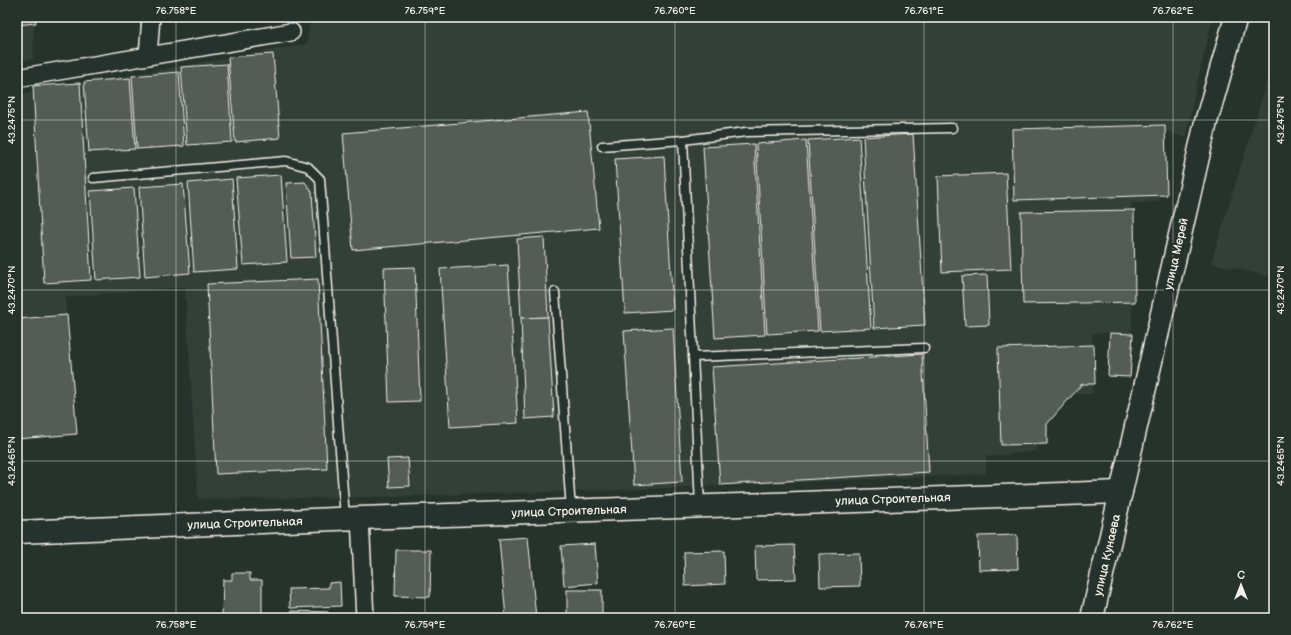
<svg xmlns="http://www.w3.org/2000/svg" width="1291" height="635" font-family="'Balsamiq Sans',sans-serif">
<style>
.built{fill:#333f39}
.building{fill:#525c55;stroke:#f4f1e8}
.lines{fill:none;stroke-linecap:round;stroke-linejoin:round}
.service-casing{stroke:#f4f1e8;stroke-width:11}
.minor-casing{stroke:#f4f1e8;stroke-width:20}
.secondary-casing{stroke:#f4f1e8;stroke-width:25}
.service{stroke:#26332d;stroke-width:8}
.minor{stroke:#26332d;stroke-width:17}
.secondary{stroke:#26332d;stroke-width:22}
.ticks{fill:none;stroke:#f4f1e8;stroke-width:1;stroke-opacity:0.45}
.labels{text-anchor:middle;stroke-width:4;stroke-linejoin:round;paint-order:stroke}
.street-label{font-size:12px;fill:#f4f1e8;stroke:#26332d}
.neatline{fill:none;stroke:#f4f1e8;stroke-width:1.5}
.ticks-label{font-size:10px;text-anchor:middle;fill:#f4f1e8}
</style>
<rect width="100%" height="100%" fill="#26332d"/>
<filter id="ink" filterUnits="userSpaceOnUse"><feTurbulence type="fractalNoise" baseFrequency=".025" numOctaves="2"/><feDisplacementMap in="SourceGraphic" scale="8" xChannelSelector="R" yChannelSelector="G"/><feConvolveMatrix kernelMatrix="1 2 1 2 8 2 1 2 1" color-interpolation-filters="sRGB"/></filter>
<g filter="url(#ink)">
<g class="built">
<path d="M17,17H34L33,59L17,62Z"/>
<path d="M310,17H1213L1194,96L1186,138L1155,128L1160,201L1131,204L1132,333H1092L1093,394H1065L1036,435L1037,451L986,457V474L621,490L329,498L198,499L185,287L65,297L75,422L17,427V95L307,44Z"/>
<path d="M1274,59V277L1211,263Z"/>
</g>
<g class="building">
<path d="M17,17H35L36,23L17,25Z"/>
<path d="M273,54L280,138L235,142L228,57Z"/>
<path d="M227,64L232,142L187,145L181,67Z"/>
<path d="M179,72L184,146L137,149L132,76Z"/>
<path d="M130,78L135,149L89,152L84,82Z"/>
<path d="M80,83L91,280L44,283L33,86Z"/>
<path d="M588,112L599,228L353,250L343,133Z"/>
<path d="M1165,125L1167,195L1014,200L1012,129Z"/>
<path d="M913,134L925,325L874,328L863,137Z"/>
<path d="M859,137L871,328L820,331L808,140Z"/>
<path d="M806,140L818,331L767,334L756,144Z"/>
<path d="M754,144L765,335L715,338L703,147Z"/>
<path d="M664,156L673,310L625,313L615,159Z"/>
<path d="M1006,173L1011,269L942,272L938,176Z"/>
<path d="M281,175L287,262L243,265L236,178Z"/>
<path d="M232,179L238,269L194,272L188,183Z"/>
<path d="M305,182L312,192L316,257L291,258L286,183Z"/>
<path d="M183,184L190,273L145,277L139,187Z"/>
<path d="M134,188L140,277L96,280L90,191Z"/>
<path d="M1134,210L1135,302L1023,304L1021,212Z"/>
<path d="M544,237L548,317L521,318L517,239Z"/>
<path d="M508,265L518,423L450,427L440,269Z"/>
<path d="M415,267L420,401L389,402L384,268Z"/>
<path d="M987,275L989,325L965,326L962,276Z"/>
<path d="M318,279L327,469L216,474L207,284Z"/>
<path d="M67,315L77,434L17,439V319Z"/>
<path d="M548,317L554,417L525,419L521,318Z"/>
<path d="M673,328L682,482L634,485L624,331Z"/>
<path d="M1110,333L1133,334L1130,377L1108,376Z"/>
<path d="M1094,345L1095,384H1082L1047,424V444L1001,445L998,348Z"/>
<path d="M922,354L929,472L720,485L712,367Z"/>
<path d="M408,458L410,486L389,487L387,459Z"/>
<path d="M1017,535L1018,569L979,570L978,536Z"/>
<path d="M528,537L536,618H506L499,539Z"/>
<path d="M595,544L598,583L564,586L561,546Z"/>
<path d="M794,545L796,579L756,580L755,546Z"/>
<path d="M396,550H431L430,597L395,596Z"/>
<path d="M724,551L725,584L685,586L684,552Z"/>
<path d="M859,553L860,586L820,587L819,554Z"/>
<path d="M232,573H250V580H262V618H222L223,580H232Z"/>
<path d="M340,582L341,606L290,608L289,589L329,588V583Z"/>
<rect x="567" y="590" width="35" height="28"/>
<path d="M291,611L328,612V618H291Z"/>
<path d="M422,614V618H375V616Z"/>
</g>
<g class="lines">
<g class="service-casing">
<g id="service">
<path d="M683,140L700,505"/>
<path d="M602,146L683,140L746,132L952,128"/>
<path d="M93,178L286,161L308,167L320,179L345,518"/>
<path d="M555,292L571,510"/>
<path d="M693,357L924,348"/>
</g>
</g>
<g class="minor-casing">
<g id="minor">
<path d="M148,56L151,17"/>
<path d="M17,78L291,32"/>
<path d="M360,518L365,618"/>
</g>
</g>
<g class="secondary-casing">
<g id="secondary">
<path d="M17,532L360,518L1121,492"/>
<path d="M1092,618L1206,122L1236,17"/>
</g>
</g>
<use href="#service" class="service"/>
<use href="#minor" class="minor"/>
<use href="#secondary" class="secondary"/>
</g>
</g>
<path class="ticks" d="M176,17V618M425,17V618M675,17V618M924,17V618M1173,17V618M17,120H1274M17,290H1274M17,461H1274"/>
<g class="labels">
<g class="street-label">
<text transform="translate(1176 254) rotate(-77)" y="4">улица Мерей</text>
<text transform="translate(893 499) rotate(-2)" y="4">улица Строительная</text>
<text transform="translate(569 511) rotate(-2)" y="4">улица Строительная</text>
<text transform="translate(245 523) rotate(-2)" y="4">улица Строительная</text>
<text transform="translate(1107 555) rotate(-77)" y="4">улица Кунаева</text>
</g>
</g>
<rect width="1291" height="635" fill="none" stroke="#26332d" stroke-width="44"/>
<g transform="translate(1241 585)" stroke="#26332d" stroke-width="3" paint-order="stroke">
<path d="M0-3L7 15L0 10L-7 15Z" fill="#f4f1e8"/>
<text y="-6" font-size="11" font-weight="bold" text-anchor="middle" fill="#f4f1e8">С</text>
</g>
<rect x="22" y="22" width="1247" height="591" class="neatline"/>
<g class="ticks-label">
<text x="176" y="14">76.758°E</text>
<text x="425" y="14">76.759°E</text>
<text x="675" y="14">76.760°E</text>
<text x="924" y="14">76.761°E</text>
<text x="1173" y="14">76.762°E</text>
<text transform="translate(11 120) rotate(-90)" y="4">43.2475°N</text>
<text transform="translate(1280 120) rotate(-90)" y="4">43.2475°N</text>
<text transform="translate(11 290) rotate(-90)" y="4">43.2470°N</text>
<text transform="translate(1280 290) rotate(-90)" y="4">43.2470°N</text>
<text transform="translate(11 461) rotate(-90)" y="4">43.2465°N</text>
<text transform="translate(1280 461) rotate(-90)" y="4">43.2465°N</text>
<text x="176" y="628">76.758°E</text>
<text x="425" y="628">76.759°E</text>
<text x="675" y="628">76.760°E</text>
<text x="924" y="628">76.761°E</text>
<text x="1173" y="628">76.762°E</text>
</g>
</svg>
